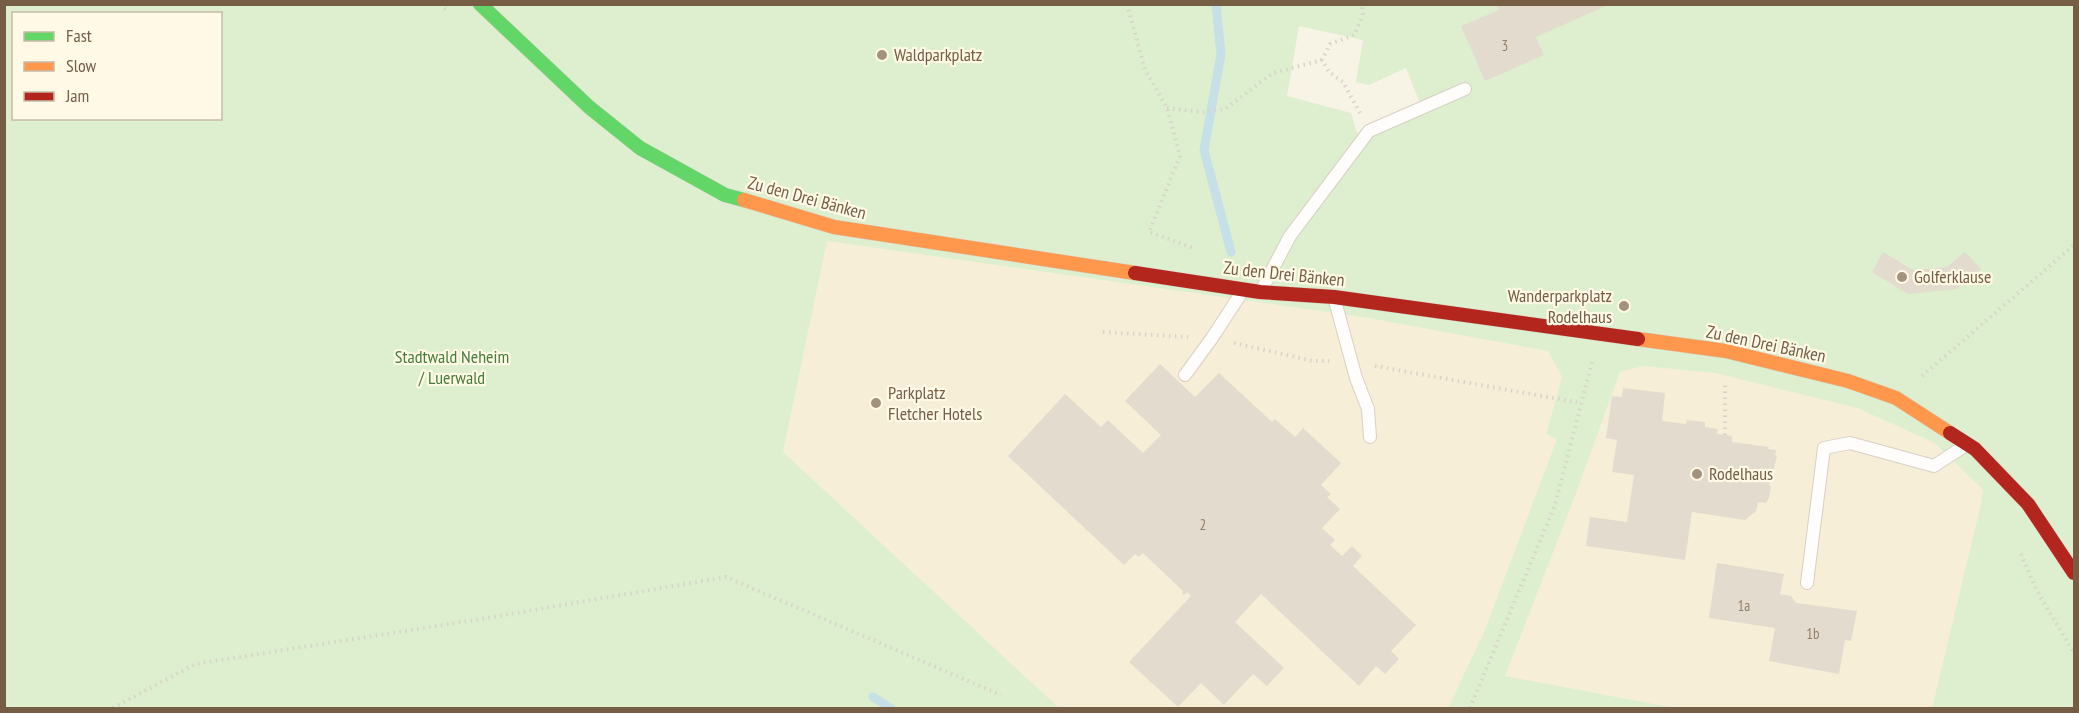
<svg xmlns="http://www.w3.org/2000/svg" width="2079" height="713" font-family="'PT Sans Narrow',sans-serif">
<style>
.residential{fill:#f6eed7}
.green{fill:#ddefce;fill-rule:evenodd}
.lines{fill:none;stroke-linecap:round;stroke-linejoin:round}
.stream{stroke:#c6e0e8;stroke-width:9}
.building{fill:#e3dbcd}
.lane-casing{stroke:#d8d0c3;stroke-width:14}
.fast-casing{stroke:#d7d0c2;stroke-width:15}
.slow-casing{stroke:#d7d0c2;stroke-width:15}
.jam-casing{stroke:#d7d0c2;stroke-width:15}
.path{stroke:#d9d3ca;stroke-width:4;stroke-dasharray:1.5 4.5;stroke-linecap:butt}
.lane{stroke:#fefdfb;stroke-width:12}
.fast{stroke:#63d668;stroke-width:14}
.slow{stroke:#ff974d;stroke-width:14}
.jam{stroke:#b3261e;stroke-width:14}
.poi-dot{fill:#a3927c;stroke:#fff9e6;stroke-width:2}
.labels{text-anchor:middle;stroke-width:4.5;stroke-linejoin:round;paint-order:stroke}
.number-label{font-size:15px;fill:#937f68}
.poi-label{font-size:18px;fill:#765e44;stroke:#fff9e6;text-anchor:start}
.street-label{font-size:18px;fill:#765e44;stroke:#fff9e6}
.park-label{font-size:18px;fill:#447d3b;stroke:#fff9e6}
</style>
<rect width="100%" height="100%" fill="#f7f3e5"/>
<g class="residential">
<path d="M827,241L1363,317L1548,351L1562,377L1546,434L1557,439L1484,632L1448,708H1059L783,452Z"/>
<path d="M1643,366L1715,373L1857,408L1935,443L1983,490L1981,504L1932,708H1675L1505,676L1575,496L1620,372Z"/>
</g>
<path class="green" d="M4,5H2074V708H1932L1981,504L1983,490L1935,443L1857,408L1715,373L1643,366L1620,372L1575,496L1505,676L1675,708H1448L1484,632L1557,439L1546,434L1562,377L1548,351L1363,317L827,241L783,452L1059,708H5ZM14,14H220V118H14ZM1299,26L1363,40L1356,82L1369,85L1406,68L1420,103L1357,133L1351,113L1287,96Z"/>
<g class="lines">
<g class="stream">
<path d="M1216,4L1221,54L1204,150L1231,252"/>
<path d="M873,697L891,708"/>
</g>
</g>
<g class="building">
<path d="M1501,4H1608V5L1536,37L1544,55L1485,81L1461,26L1499,10L1497,6Z"/>
<path d="M1883,252L1913,270L1947,267L1965,252L1981,269L1957,289L1908,294L1872,272Z"/>
<path d="M1160,364L1195,397L1219,373L1272,422L1275,419L1295,437L1303,428L1341,463L1321,485L1331,494L1327,497L1340,509L1322,528L1335,540L1330,545L1342,556L1352,546L1362,556L1353,566L1416,625L1391,651L1399,659L1385,674L1376,666L1359,686L1261,594L1235,622L1284,668L1267,686L1253,674L1224,705L1201,683L1178,707L1129,662L1191,596L1187,592L1184,595L1182,593L1183,591L1143,553L1139,557L1135,554L1124,565L1008,456L1065,394L1101,427L1108,420L1143,453L1161,435L1125,401Z"/>
<path d="M1623,388L1665,393L1662,421L1686,424L1687,420L1705,422V427L1718,429L1717,434L1732,436V442L1769,447L1768,449L1776,450L1775,455L1777,456L1769,486H1771L1769,498L1766,503L1758,502L1756,511L1745,520L1692,512L1685,560L1586,546L1590,517L1627,522L1634,475L1612,472L1617,440L1606,438L1612,396L1622,397Z"/>
<path d="M1717,563L1784,574L1780,594L1791,596L1796,603L1857,611L1851,641L1845,640L1839,674L1769,661L1775,628L1709,618Z"/>
</g>
<g class="lines">
<g class="lane-casing">
<g id="lane">
<path d="M1262,289L1290,236L1369,131L1465,89"/>
<path d="M1335,301L1356,378L1368,409L1370,437"/>
<path d="M1185,375L1212,338L1242,292"/>
<path d="M1807,583L1824,448L1850,443L1934,466L1966,445"/>
</g>
</g>
<g class="fast-casing">
<path id="fast" d="M480,4L589,107L640,148L725,195L744,200"/>
</g>
<g class="slow-casing">
<g id="slow">
<path d="M744,200L834,227L1135,273"/>
<path d="M1638,339L1726,351L1848,381L1896,398L1950,433"/>
</g>
</g>
<g class="jam-casing">
<g id="jam">
<path d="M1135,273L1260,292L1334,297L1638,339"/>
<path d="M1950,433L1975,449L2028,504L2074,573"/>
</g>
</g>
<g class="path">
<path d="M440,4L448,12"/>
<path d="M1127,4L1145,70L1167,108L1180,156L1149,232L1193,248"/>
<path d="M1167,108L1203,112L1225,109L1273,73L1322,60"/>
<path d="M1360,113L1343,82L1329,72L1322,60L1330,44L1354,35L1363,15L1362,4"/>
<path d="M1103,332L1188,337"/>
<path d="M1234,343L1313,361H1329"/>
<path d="M1375,366L1581,403"/>
<path d="M1922,376L2074,245"/>
<path d="M1725,435V382"/>
<path d="M2021,554L2037,591L2074,653"/>
<path d="M113,708L195,664L481,619L726,577L1001,695"/>
<path d="M1470,708L1555,505L1592,362"/>
</g>
<use href="#lane" class="lane"/>
<use href="#fast" class="fast"/>
<use href="#slow" class="slow"/>
<use href="#jam" class="jam"/>
</g>
<g class="poi-dot">
<circle cx="882" cy="55" r="6"/>
<circle cx="1902" cy="277" r="6"/>
<circle cx="1624" cy="306" r="6"/>
<circle cx="876" cy="403" r="6"/>
<circle cx="1697" cy="474" r="6"/>
</g>
<g class="labels">
<g class="number-label">
<text x="1505" y="51">3</text>
<text x="1203" y="530">2</text>
<text x="1744" y="611">1a</text>
<text x="1813" y="639">1b</text>
</g>
<g class="poi-label">
<text x="894" y="61">Waldparkplatz</text>
<text x="1914" y="283">Golferklause</text>
<text x="1612" y="302" text-anchor="end">Wanderparkplatz<tspan x="1612" dy="21">Rodelhaus</tspan></text>
<text x="888" y="399">Parkplatz<tspan x="888" dy="21">Fletcher Hotels</tspan></text>
<text x="1709" y="480">Rodelhaus</text>
</g>
<g class="street-label">
<text transform="translate(807 198) rotate(15)" y="6">Zu den Drei Bänken</text>
<text transform="translate(1284 274) rotate(6)" y="6">Zu den Drei Bänken</text>
<text transform="translate(1766 344) rotate(12)" y="6">Zu den Drei Bänken</text>
</g>
<g class="park-label">
<text x="452" y="363">Stadtwald Neheim<tspan x="452" dy="21">/ Luerwald</tspan></text>
</g>
</g>
<rect width="2079" height="713" fill="none" stroke="#765e44" stroke-width="12"/>
<rect x="12" y="12" width="210" height="108" fill="#fff9e6" stroke="#c8bba5" stroke-width="1.5"/>
<rect x="24" y="32" width="30" height="9" fill="#63d668" stroke="#c8bba5" stroke-width="1.5"/>
<text x="66" y="42" font-size="18" fill="#765e44">Fast</text>
<rect x="24" y="62" width="30" height="9" fill="#ff974d" stroke="#c8bba5" stroke-width="1.5"/>
<text x="66" y="72" font-size="18" fill="#765e44">Slow</text>
<rect x="24" y="92" width="30" height="9" fill="#b3261e" stroke="#c8bba5" stroke-width="1.5"/>
<text x="66" y="102" font-size="18" fill="#765e44">Jam</text>
</svg>
